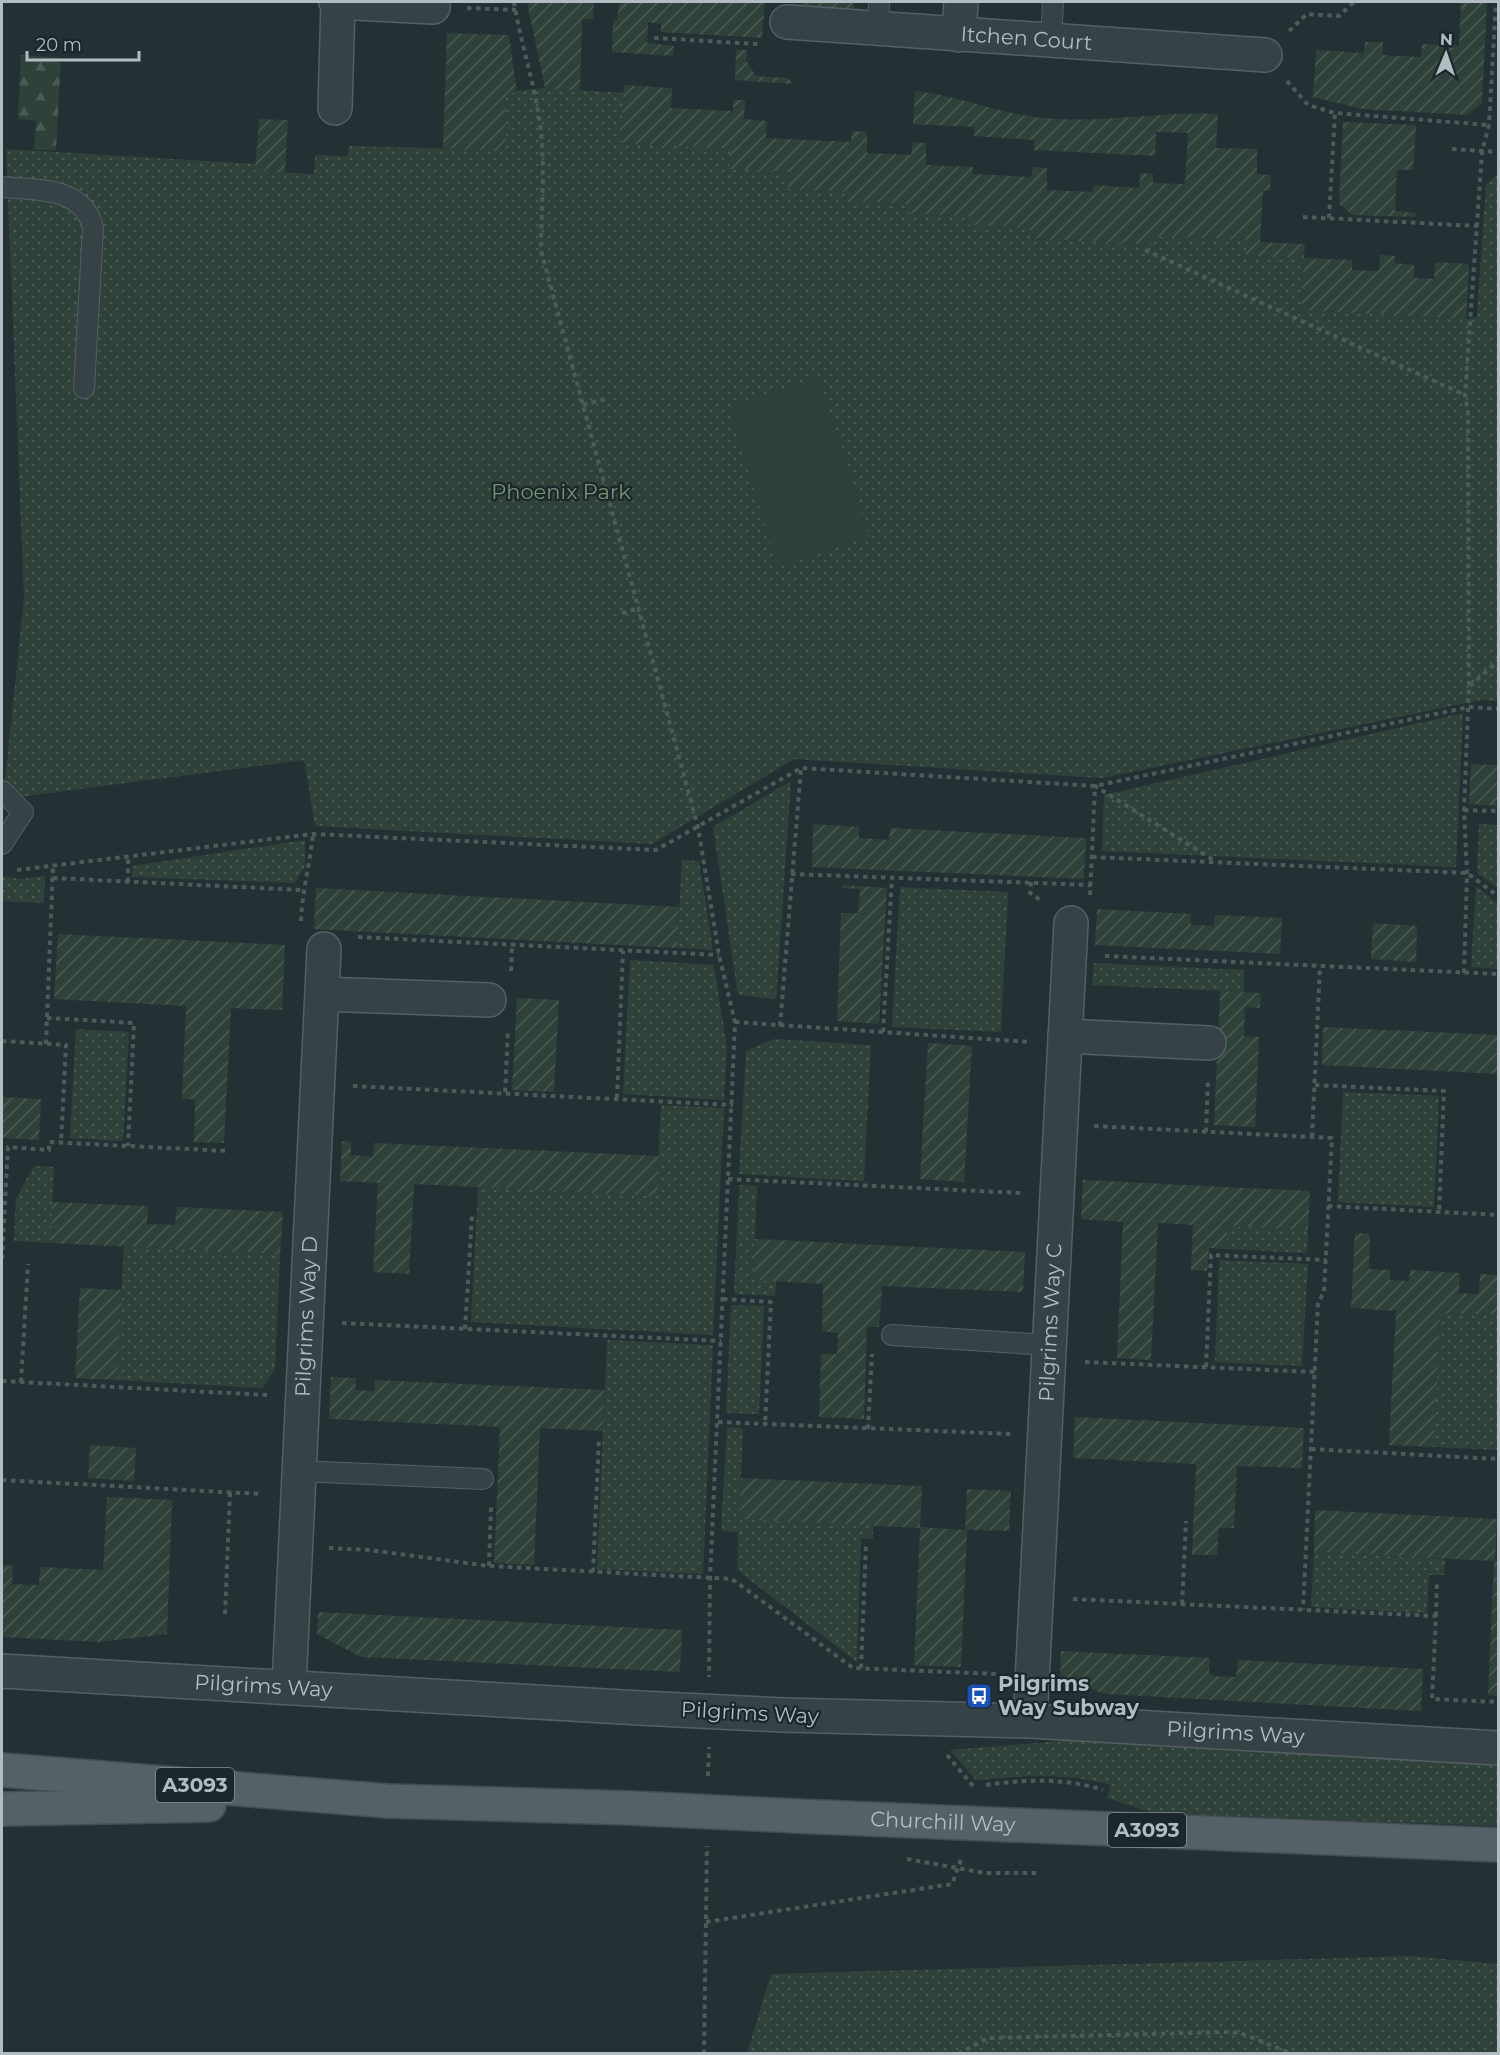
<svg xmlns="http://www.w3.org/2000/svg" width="1500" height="2055" font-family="Montserrat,sans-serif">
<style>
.grass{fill:url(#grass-dots)}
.forest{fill:url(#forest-firs)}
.garden{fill:url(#garden-furrows)}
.pitch{fill:#2e423a}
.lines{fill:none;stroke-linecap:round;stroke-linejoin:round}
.lane-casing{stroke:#546064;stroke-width:22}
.street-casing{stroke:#546064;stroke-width:36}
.primary-casing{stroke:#434e52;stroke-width:36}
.path{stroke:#4c5c59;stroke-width:4;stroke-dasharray:4.5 4.5;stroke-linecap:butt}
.lane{stroke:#374246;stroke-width:20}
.street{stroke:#374246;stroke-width:33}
.primary{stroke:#556166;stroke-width:33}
.street-bridge-casing{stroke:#546064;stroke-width:36;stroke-linecap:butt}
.primary-bridge-casing{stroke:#434e52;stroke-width:36;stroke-linecap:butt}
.street-bridge{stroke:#374246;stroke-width:33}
.primary-bridge{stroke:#556166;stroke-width:33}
.labels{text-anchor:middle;stroke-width:4.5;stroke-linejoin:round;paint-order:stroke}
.shield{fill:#1c272b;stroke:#849095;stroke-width:1.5}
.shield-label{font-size:20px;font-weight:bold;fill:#b1bdc2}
.street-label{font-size:21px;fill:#b1bdc2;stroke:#1c272b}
.park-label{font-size:21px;fill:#769673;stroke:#1c272b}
.poi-label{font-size:21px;font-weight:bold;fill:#b1bdc2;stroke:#1c272b;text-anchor:start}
</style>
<defs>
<pattern id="grass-dots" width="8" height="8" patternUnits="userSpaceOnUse" patternTransform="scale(1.5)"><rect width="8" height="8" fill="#2e423a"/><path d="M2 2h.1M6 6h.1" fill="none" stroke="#4a5b55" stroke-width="1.8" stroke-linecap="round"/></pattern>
<pattern id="forest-firs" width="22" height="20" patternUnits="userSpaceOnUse" patternTransform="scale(1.5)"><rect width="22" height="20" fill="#2e423a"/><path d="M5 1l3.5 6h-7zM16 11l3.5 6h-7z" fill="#4a5b55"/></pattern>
<pattern id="garden-furrows" width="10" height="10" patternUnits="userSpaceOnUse" patternTransform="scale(1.5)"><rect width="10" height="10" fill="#2e423a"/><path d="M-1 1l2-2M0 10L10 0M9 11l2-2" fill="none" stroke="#4a5b55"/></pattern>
</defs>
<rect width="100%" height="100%" fill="#233135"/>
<g class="grass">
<path d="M545,88L624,93L621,143L731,149L729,169L789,172L788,189L849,192V201L909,204V213L969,216V225L1030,228V238L1151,245V236L1247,240L1246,256L1304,258L1302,310L1466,319L1477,317L1486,185L1498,174V701L1481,700L1102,778L794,759L652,844L315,826L304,760L3,799L24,599L6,149L256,164V171L314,174L315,155L348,156L349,146L505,150L506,92Z"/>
<path d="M1463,713L1456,867L1102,851L1104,795Z"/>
<path d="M791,781L776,999L738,995L713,827Z"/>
<path d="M1479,824L1498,825V888L1477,873Z"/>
<path d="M305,840V866L295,883L132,877V866Z"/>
<path d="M682,860L699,861L713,950L677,948Z"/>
<path d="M2,876L20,879L45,876L44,903L2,901Z"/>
<path d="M1476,886L1498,904V969L1471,967Z"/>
<path d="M900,887L1008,892L1001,1032L892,1027Z"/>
<path d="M630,960L714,965L727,1048L724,1100L623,1094Z"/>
<path d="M1094,963L1244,970V992L1092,985Z"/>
<path d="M76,1029L129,1032L123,1141L70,1138Z"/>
<path d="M774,1039L871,1045L864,1181L739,1174L746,1051Z"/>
<path d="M1343,1092L1439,1096L1434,1207L1338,1202Z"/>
<path d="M661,1105L724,1108L713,1335L471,1322L478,1187L656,1196Z"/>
<path d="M34,1166L54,1167L51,1243L14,1241L16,1198Z"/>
<path d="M739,1185L757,1186L753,1280L776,1281L775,1296L734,1294Z"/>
<path d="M1228,1226L1308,1230L1307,1253L1226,1249Z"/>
<path d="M124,1246L280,1254L275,1369L262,1388L117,1380Z"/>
<path d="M1219,1260L1308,1264L1302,1366L1215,1362Z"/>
<path d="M731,1305L764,1306L759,1414L726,1413Z"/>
<path d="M1440,1313L1498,1315V1450L1434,1447Z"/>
<path d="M607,1340L713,1345L703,1574L597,1569Z"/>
<path d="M727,1427L743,1428L739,1519L873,1525V1539L861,1538L857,1662L737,1570L738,1532L721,1531Z"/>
<path d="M1314,1552L1445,1559L1444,1575H1429L1427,1613L1311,1607Z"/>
<path d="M1062,1741L1498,1764V1826L1153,1813L1107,1798L1111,1785C1063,1772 1025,1776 976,1780L950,1750Z"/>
<path d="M1411,1956L1498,1964V2053H747L771,1974Z"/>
</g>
<path class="forest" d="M21,55L61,58L56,150H34L36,121L18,119Z"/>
<g class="garden">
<path d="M527,2H594L593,19H582L580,91L545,88Z"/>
<path d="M619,2H765L762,38L661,32V24L648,22L647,43L674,46L673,56L612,52L613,20H617Z"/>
<path d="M801,2H854V9L801,5Z"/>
<path d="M1453,2H1487L1482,103L1467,115L1362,109L1313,97L1316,50L1364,53L1365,42H1383V55L1421,57L1422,44L1459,46L1461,4Z"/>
<path d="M447,33L509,35L517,93H506L505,151L443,148Z"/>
<path d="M736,50H747L746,61L756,76L788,78L793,84L735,80Z"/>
<path d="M624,85L672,88L671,108L733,111V100H745L744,119L767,121L766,138L851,142L852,131L867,132V153L911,155L913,142L926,143V165L973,167V174L1031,177L1033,167L1047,168V190L1093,192V185L1139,188L1140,173L1153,174V183L1185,184L1188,133L1156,132L1155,156L1034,150V140L974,136V127L913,124L915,91C955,95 995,112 1035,117C1096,125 1157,111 1218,114L1216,148L1257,149V174L1271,175L1270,190L1263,191L1260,242L1305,244L1304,258L1352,260V270L1379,271L1380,255L1395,256V263L1414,265V278L1434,279L1435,262L1469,264L1466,319L1301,310L1304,258L1246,256V240L1152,236L1151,245L1030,238V228L968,225L969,216L909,213V204L849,201L848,192L788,189L789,172L729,169L730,149L621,143Z"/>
<path d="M259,119L288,120L285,173L255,171Z"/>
<path d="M1343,122L1416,125L1413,170H1397L1395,211L1416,213L1415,217L1353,215L1339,204Z"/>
<path d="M1471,764L1498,765V806L1469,804Z"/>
<path d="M813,824L859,827V838L889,840L890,828L1086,838L1084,879L812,867Z"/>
<path d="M842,885L887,888L879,1024L837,1021L841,913H858L860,889L842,888Z"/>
<path d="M316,888L679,907L677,948L314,929Z"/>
<path d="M1097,909L1191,914V925L1214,926L1215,915L1282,918L1280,954L1095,945Z"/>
<path d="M1373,923L1417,926L1416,962L1371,959Z"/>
<path d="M58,934L285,945L282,1010L231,1008L224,1143L194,1142L195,1099H182L186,1006L54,999Z"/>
<path d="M1220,991L1261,993L1260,1008L1245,1007L1244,1036L1259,1037L1255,1127L1214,1125Z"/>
<path d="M517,998L559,1000L554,1092L512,1090Z"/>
<path d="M1323,1027L1498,1035V1074L1322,1065Z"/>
<path d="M928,1043L972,1046L964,1182L920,1179Z"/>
<path d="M2,1097L41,1099L39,1140L2,1138Z"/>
<path d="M342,1141L351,1142V1155L373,1157L374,1143L659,1156L657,1196L414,1184L409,1274L373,1272L378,1183L340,1181Z"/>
<path d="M1083,1180L1310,1191L1308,1230L1228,1226L1226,1249L1209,1248L1207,1271L1191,1270L1193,1225L1158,1223L1151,1360L1117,1358L1123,1222L1081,1219Z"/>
<path d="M52,1202L148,1206L147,1224L175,1225L177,1207L283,1212L280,1254L51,1243Z"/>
<path d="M1355,1233L1370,1234L1369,1269L1390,1270V1280L1409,1281L1410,1270L1460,1273L1459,1293L1479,1294L1480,1274L1498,1275V1315L1440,1313L1434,1447L1389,1445L1396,1311L1351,1308Z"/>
<path d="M755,1239L1025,1252L1023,1292L882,1286L879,1327H867L864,1419L819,1417L821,1354H837L838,1333L822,1331L823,1284L753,1280Z"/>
<path d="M80,1288L122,1290L117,1380L75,1378Z"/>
<path d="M331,1377L356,1378L355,1390L374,1391L375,1380L604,1390L603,1431L540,1428L534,1565L494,1563L500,1427L331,1419L329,1418Z"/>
<path d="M1075,1417L1304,1428L1302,1468L1237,1466L1234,1528H1219L1217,1555H1192L1196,1464L1073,1458Z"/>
<path d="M90,1445L136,1448L134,1481L88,1478Z"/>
<path d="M741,1478L922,1486L920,1527L965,1530L967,1489L1011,1491L1009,1531L967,1530L961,1667L914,1665L920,1528L739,1519Z"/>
<path d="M107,1497L172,1500L167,1634L100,1642L2,1637V1565L13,1566L12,1584L39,1585L40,1567L103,1570Z"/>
<path d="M1315,1510L1497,1519L1495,1560L1498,1561V1696L1488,1695L1494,1561L1314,1552Z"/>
<path d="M318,1612L682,1630L680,1672L361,1657L317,1634Z"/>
<path d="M1061,1651L1210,1658L1209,1672L1213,1676L1236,1677L1238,1660L1423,1669L1421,1711L1105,1694L1060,1677Z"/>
</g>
<path class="pitch" d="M819,378L869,537L778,566L728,407Z"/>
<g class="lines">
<g class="lane-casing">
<g id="lane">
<path d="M878,29L879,2"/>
<path d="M1051,40L1053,2"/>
<path d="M2,187C35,190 84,186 93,228L84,388"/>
<path d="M2,791L23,812L2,844"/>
<path d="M892,1335L1049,1345"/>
<path d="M299,1471L483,1479"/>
</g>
</g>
<g class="street-casing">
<g id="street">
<path d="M336,2L433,7"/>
<path id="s1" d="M787,22L1265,55"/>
<path d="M959,35L961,2"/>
<path d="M335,108L338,2"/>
<path d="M322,994L489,1000"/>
<path d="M1065,1036L1209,1043"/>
<path id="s2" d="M2,1671L640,1708"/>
<path id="s3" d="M289,1685L324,949"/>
<path id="s4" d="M782,1715L1030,1721L1498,1748"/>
<path id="s5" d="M1030,1721L1071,923"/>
</g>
</g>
<g class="primary-casing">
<g id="primary">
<path d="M2,1770L388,1801L631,1808"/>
<path d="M2,1809L209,1805"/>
<path id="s6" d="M796,1816L1498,1845"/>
</g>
</g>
<g class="path">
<path d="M514,2C521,45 536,88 541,132C545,172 541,211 541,251L698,827L719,955L735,1022L710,1578L709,1677"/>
<path d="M467,8L516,10"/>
<path d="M1289,31L1307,14L1339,16L1354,2"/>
<path d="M654,38L758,44"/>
<path d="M1287,81L1308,105L1335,113L1489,125"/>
<path d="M1452,149L1498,152"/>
<path d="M1303,217L1477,226"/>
<path d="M1329,218L1335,113"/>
<path d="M1145,250L1465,395"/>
<path d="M583,405L605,399"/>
<path d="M622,613L640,608"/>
<path d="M1470,686L1498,661"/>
<path d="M1464,810L1498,811"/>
<path d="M1092,857L1467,873L1498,896"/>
<path d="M17,870L313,834L656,850L801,768L1095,786L1469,707L1498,709"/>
<path d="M791,874L1091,885"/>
<path d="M53,878L302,890"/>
<path d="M128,882V857"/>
<path d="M1031,882L1030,893L1043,902"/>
<path d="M1090,895L1095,786L1215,861"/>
<path d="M301,921C302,891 310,864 313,834"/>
<path d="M358,937L719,955"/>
<path d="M1105,956L1498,974"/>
<path d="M511,971L512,945"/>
<path d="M1464,973L1467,873L1464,810L1469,686L1468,413L1465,395L1482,152L1489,125L1496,2"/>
<path d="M47,1018L134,1023L128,1146"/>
<path d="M735,1022L1030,1042"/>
<path d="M780,1026L801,768"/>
<path d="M883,1032L892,877"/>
<path d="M2,1041L66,1045L61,1143"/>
<path d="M46,1044L53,866"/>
<path d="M1315,1085L1444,1091L1439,1212"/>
<path d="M353,1086L733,1105"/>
<path d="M505,1092L508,1030"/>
<path d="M617,1098L623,951"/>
<path d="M1094,1126L1332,1138L1324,1292L1318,1303L1303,1610"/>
<path d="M1206,1132L1208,1079"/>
<path d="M1312,1137L1320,966"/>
<path d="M728,1179L1021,1193"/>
<path d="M1328,1206L1498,1215"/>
<path d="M2,1259L8,1147L49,1150V1142L228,1151"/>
<path d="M723,1299L771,1302L765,1425"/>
<path d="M342,1323L721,1341"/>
<path d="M465,1329L472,1216"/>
<path d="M1085,1362L1315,1372"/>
<path d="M1206,1367L1211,1255L1326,1260"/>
<path d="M2,1381L267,1395"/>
<path d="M21,1382L28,1264"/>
<path d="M718,1422L1011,1434"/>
<path d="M868,1429L872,1354"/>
<path d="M1311,1449L1498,1459"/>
<path d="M2,1480L261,1494"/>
<path d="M329,1548L369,1550L489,1566L732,1579L853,1668L996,1674"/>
<path d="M489,1566L491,1507"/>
<path d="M593,1572L599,1438"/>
<path d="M1073,1599L1436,1616L1432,1699L1498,1702"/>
<path d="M1182,1604L1186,1521"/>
<path d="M225,1614L230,1492"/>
<path d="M1436,1616L1437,1580"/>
<path d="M861,1668L866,1544"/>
<path d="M947,1755L973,1786"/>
<path d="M708,1776L709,1747"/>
<path d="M986,1785C1025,1779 1066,1778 1103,1790"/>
<path d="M907,1859L985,1873H1038"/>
<path d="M706,1922L952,1884L962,1857"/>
<path d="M704,2054L707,1846"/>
<path d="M958,2054L988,2038L1228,2032L1240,2033L1293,2054"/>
</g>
<use href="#lane" class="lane"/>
<use href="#street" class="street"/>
<use href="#primary" class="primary"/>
<g class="street-bridge-casing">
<path id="street-bridge" d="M640,1708L782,1715"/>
</g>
<g class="primary-bridge-casing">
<path id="primary-bridge" d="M631,1808L796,1816"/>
</g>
<use href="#street-bridge" class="street-bridge"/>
<use href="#primary-bridge" class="primary-bridge"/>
</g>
<defs>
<g id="bus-square" transform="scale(1.35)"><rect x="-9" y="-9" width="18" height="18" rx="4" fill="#1a4fb4" stroke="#1c272b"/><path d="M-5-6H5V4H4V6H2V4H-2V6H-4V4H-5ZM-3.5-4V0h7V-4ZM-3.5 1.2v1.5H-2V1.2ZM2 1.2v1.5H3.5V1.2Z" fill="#fff"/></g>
</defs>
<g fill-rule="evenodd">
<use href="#bus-square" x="979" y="1696"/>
</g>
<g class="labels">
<g class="shield">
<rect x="156" y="1768" width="78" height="34" rx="4.5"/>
<rect x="1108" y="1813" width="78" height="34" rx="4.5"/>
</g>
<g class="shield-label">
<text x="195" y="1792">A3093</text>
<text x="1147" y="1837">A3093</text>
</g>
<g class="street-label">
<text dy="7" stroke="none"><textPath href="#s1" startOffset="240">Itchen Court</textPath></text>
<text dy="7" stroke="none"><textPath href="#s3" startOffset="369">Pilgrims Way D</textPath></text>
<text dy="7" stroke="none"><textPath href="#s5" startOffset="399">Pilgrims Way C</textPath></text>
<text dy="7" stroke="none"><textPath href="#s2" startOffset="262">Pilgrims Way</textPath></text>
<text transform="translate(750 1713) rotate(3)" y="7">Pilgrims Way</text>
<text dy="7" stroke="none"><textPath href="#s4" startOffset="454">Pilgrims Way</textPath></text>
<text dy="7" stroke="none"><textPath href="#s6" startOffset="147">Churchill Way</textPath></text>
</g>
<g class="park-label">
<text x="561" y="499">Phoenix Park</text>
</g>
<g class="poi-label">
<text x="998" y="1691">Pilgrims<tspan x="998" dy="24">Way Subway</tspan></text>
</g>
</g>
<rect width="1500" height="2055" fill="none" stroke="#b1bdc2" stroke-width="6"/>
<g transform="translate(1446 54) rotate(2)" stroke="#1c272b" stroke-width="4.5" paint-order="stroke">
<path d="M0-4.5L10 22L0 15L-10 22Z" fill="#b1bdc2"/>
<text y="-9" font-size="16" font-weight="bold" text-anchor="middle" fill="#b1bdc2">N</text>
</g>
<path d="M27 51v9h112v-9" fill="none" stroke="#b1bdc2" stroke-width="3"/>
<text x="36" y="51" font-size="18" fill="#b1bdc2" stroke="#1c272b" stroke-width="4.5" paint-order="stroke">20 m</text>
</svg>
